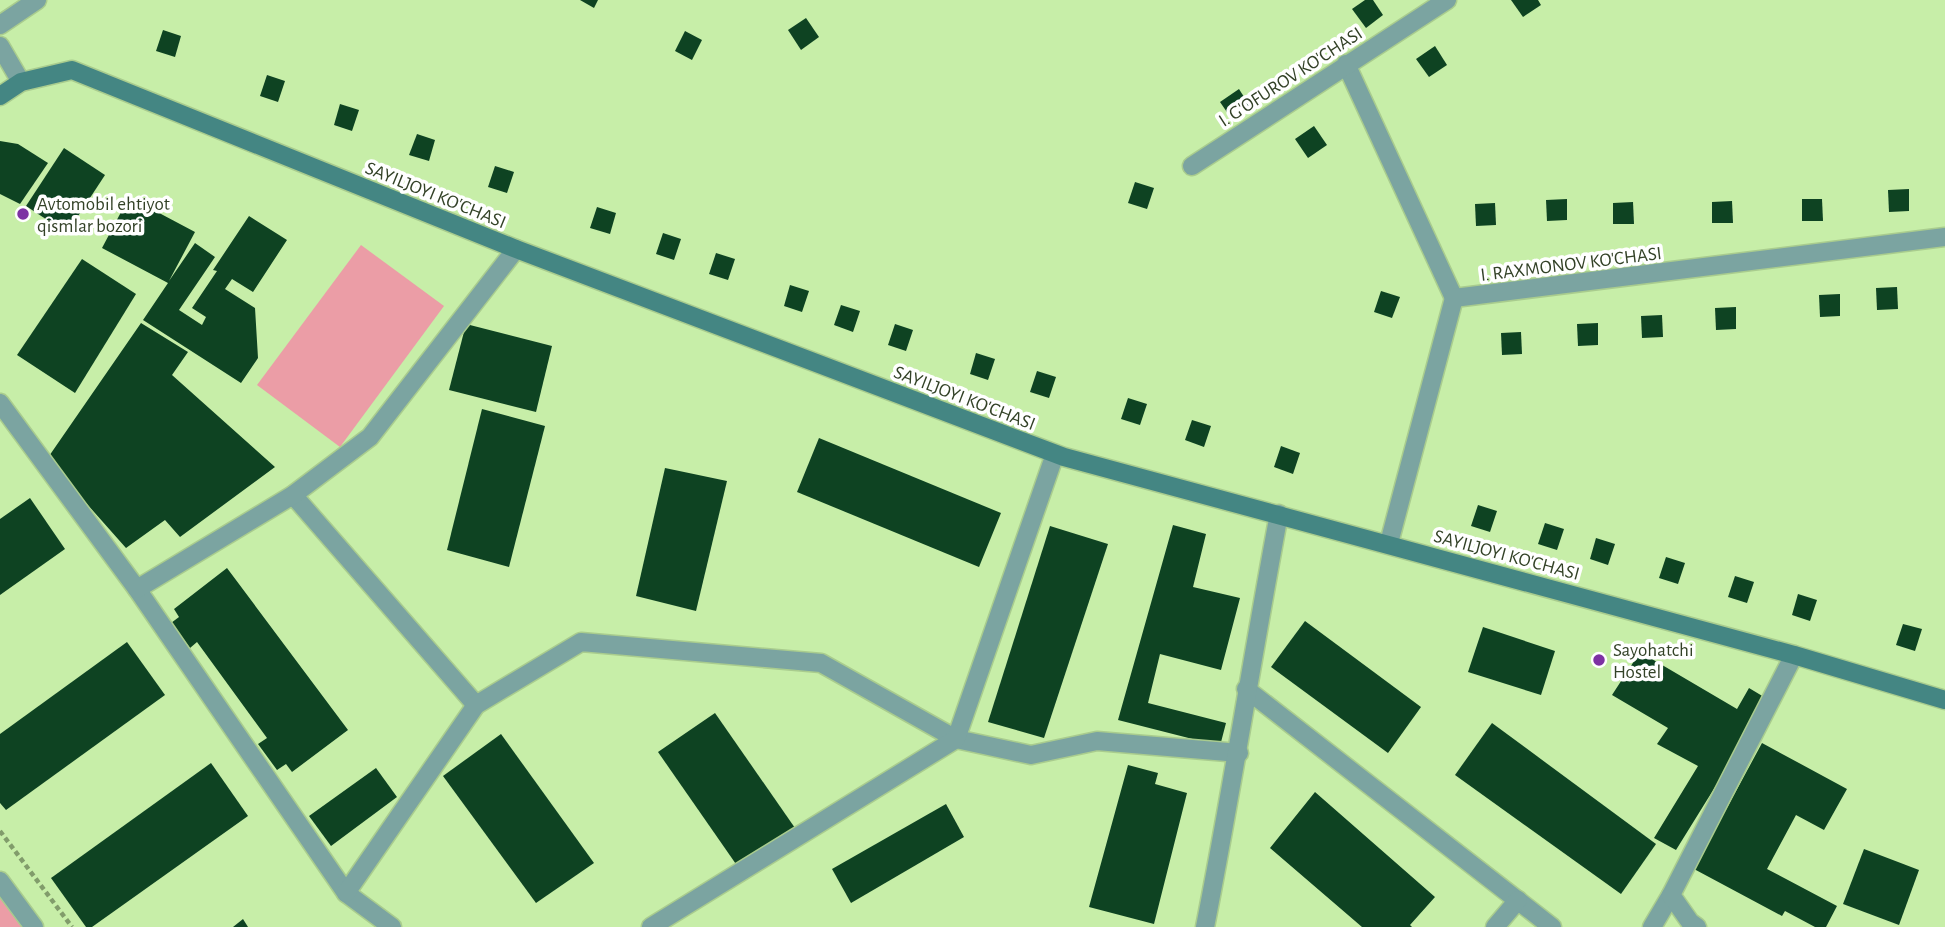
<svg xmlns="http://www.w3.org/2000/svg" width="1945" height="927" font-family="'Alegreya Sans',sans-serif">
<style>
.green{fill:#eb9da6}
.building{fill:#0e4322}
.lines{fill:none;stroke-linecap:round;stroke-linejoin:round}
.lane-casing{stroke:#a9cc8e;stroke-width:21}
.street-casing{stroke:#a9cc8e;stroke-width:21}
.secondary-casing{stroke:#a9cc8e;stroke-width:21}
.path{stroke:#819c6b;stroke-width:4.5;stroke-dasharray:5 3.5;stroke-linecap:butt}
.lane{stroke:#7ba4a1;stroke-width:18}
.street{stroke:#7ba4a1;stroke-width:18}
.secondary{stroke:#448683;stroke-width:18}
.poi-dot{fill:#7d32a3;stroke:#fff;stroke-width:2.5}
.labels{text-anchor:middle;stroke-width:7;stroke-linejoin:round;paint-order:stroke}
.street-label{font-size:19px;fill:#334227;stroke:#fff}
.poi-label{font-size:19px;fill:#334227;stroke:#fff;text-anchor:start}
</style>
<rect width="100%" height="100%" fill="#c7eea8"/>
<g class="green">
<path d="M361,245L444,306L340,447L257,385Z"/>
<path d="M0,874L41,927H0Z"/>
</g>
<g class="building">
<path d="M580,0H598L594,8Z"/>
<path d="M1365,0H1373L1383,15L1366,28L1352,9Z"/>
<path d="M1511,0H1538L1541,5L1523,17Z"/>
<path d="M806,18L819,37L801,50L788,30Z"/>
<path d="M163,30L181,36L175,57L156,51Z"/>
<path d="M685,31L702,40L692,60L675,51Z"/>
<path d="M1435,46L1447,65L1429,77L1416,59Z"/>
<path d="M267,75L285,81L278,102L260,96Z"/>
<path d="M1239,89L1251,108L1233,121L1220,102Z"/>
<path d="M340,104L359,110L352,131L334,125Z"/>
<path d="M1314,126L1327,145L1308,158L1295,139Z"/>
<path d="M417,134L435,140L429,161L409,155Z"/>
<path d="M0,141L18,144L48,163L20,204L0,194Z"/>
<path d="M64,148L105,175L67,233L26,206Z"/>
<path d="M495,166L514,172L507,193L488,187Z"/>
<path d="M1135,182L1154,188L1147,209L1128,203Z"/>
<path d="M1909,189V211L1889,212L1888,190Z"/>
<path d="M129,197L195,232L169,281L195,243L215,257L179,310L202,325L206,317L192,308L217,271L213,270L249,216L287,240L253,292L232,279L225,289L255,308L258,358L241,383L143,320L168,283L102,248Z"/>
<path d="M1567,199V220L1547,221L1546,200Z"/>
<path d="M1802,199H1822L1823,221H1802Z"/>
<path d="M1732,201L1733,223H1712V202Z"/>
<path d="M1633,202L1634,224H1613V203Z"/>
<path d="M1495,203L1496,225L1476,226L1475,204Z"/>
<path d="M597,207L616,213L610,234L590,228Z"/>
<path d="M663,233L681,239L674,260L656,254Z"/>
<path d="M716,253L735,259L728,280L709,274Z"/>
<path d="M82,259L136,294L75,393L17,355Z"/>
<path d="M790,285L809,291L802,312L784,306Z"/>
<path d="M1897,287L1898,309L1877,310L1876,288Z"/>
<path d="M1381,291L1400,297L1392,318L1374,312Z"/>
<path d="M1840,294V316L1820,317L1819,295Z"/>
<path d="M841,305L860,311L853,332L834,325Z"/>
<path d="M1736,307V329L1716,330L1715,308Z"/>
<path d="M1662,315L1663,337L1642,338L1641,316Z"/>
<path d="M141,323L188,352L172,375L275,467L180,537L165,520L126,548L47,459Z"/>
<path d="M1598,323V345L1578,346L1577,324Z"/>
<path d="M466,324L552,346L536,412L449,390Z"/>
<path d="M895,324L913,330L906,351L888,345Z"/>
<path d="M1521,332L1522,354L1502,355L1501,333Z"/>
<path d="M976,353L995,359L988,380L970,374Z"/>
<path d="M1037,371L1056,377L1049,398L1030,392Z"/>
<path d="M1128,398L1147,404L1140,425L1121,419Z"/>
<path d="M482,409L545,426L509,567L447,550Z"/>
<path d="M1192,420L1211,426L1204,447L1185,440Z"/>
<path d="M819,438L1001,513L979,567L797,492Z"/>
<path d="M1281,446L1300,453L1293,474L1274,467Z"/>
<path d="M665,468L727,481L696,611L636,596Z"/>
<path d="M30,498L65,549L0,595V519Z"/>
<path d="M1478,505L1497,511L1490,532L1471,526Z"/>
<path d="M1545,523L1564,529L1557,550L1538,544Z"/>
<path d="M1173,525L1206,534L1193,587L1240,598L1221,670L1160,654L1148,703L1226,723L1220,746L1118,720Z"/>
<path d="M1050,526L1108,544L1044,738L988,722Z"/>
<path d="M1596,538L1615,544L1608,565L1590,559Z"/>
<path d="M1666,557L1685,563L1678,584L1659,578Z"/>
<path d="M227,568L348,730L292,772L286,764L277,770L258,744L267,738L197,642L190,648L171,623L179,617L174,609Z"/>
<path d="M1735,576L1754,582L1747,603L1728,597Z"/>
<path d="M1798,594L1817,600L1810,621L1792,615Z"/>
<path d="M1305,621L1421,707L1388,753L1271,667Z"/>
<path d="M1903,624L1922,629L1915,651L1896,645Z"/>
<path d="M1483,627L1555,651L1541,695L1468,672Z"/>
<path d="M127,642L165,695L6,810L0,803V734Z"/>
<path d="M1640,652L1737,709L1749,688L1769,700L1676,850L1654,838L1698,766L1657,744L1668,728L1612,695Z"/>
<path d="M715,713L795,828L738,867L658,752Z"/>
<path d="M1492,723L1656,844L1621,894L1455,775Z"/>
<path d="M501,734L594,863L536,903L443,776Z"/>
<path d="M1762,743L1847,789L1824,830L1796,815L1767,869L1837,906L1826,927H1815L1785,911L1782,916L1694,869Z"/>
<path d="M211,763L248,816L92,927H86L51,878Z"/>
<path d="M1128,765L1158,773L1155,784L1187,793L1154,924L1089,907Z"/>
<path d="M376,768L397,797L331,846L309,816Z"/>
<path d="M1315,792L1435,897L1410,925L1412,927H1362L1270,848Z"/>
<path d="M946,804L964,837L851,903L832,869Z"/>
<path d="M1864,849L1919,870L1899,925L1843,904Z"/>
<path d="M243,919L248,927H233Z"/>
</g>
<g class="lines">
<g class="lane-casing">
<g id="lane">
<path d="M293,495L476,705"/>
<path d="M137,589L346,893L392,927"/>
<path d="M1246,689L1552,927"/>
<path d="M0,881L34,927"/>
<path d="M346,893L476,705L581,642L821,663L956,739L1031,755L1097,741L1239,753"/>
<path d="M1205,927C1232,790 1253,652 1279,514"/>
<path d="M1495,927L1518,900"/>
<path d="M1652,927L1671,895"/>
</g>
</g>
<g class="street-casing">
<g id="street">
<path d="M0,25L37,0"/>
<path d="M0,46L21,82"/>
<path d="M1346,64L1454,298"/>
<path d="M1192,166L1447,0"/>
<path d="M0,403L137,589L293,495L370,437L516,249"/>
<path d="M1389,543L1454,298L1945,237"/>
<path d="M651,927L956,739L1055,454"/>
<path d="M1697,927L1690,922L1671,895L1794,655"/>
</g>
</g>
<g class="secondary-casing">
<path id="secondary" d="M0,96L21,82L72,70L516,249L1064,457L1794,655L1945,700"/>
</g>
<path class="path" d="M0,831L72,927"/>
<use href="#lane" class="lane"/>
<use href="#street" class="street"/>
<use href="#secondary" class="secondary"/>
</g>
<g class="poi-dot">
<circle cx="23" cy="214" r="7"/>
<circle cx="1599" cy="660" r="7"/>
</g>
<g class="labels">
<g class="street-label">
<text transform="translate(1290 76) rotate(-33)" y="7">I. G'OFUROV KO'CHASI</text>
<text transform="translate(436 194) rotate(22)" y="7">SAYILJOYI KO'CHASI</text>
<text transform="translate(1571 263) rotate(-7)" y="7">I. RAXMONOV KO'CHASI</text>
<text transform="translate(965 397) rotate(21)" y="7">SAYILJOYI KO'CHASI</text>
<text transform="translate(1507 554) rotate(15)" y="7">SAYILJOYI KO'CHASI</text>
</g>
<g class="poi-label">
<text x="37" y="210">Avtomobil ehtiyot<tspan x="37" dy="22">qismlar bozori</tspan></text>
<text x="1613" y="656">Sayohatchi<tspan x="1613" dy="22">Hostel</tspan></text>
</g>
</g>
</svg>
